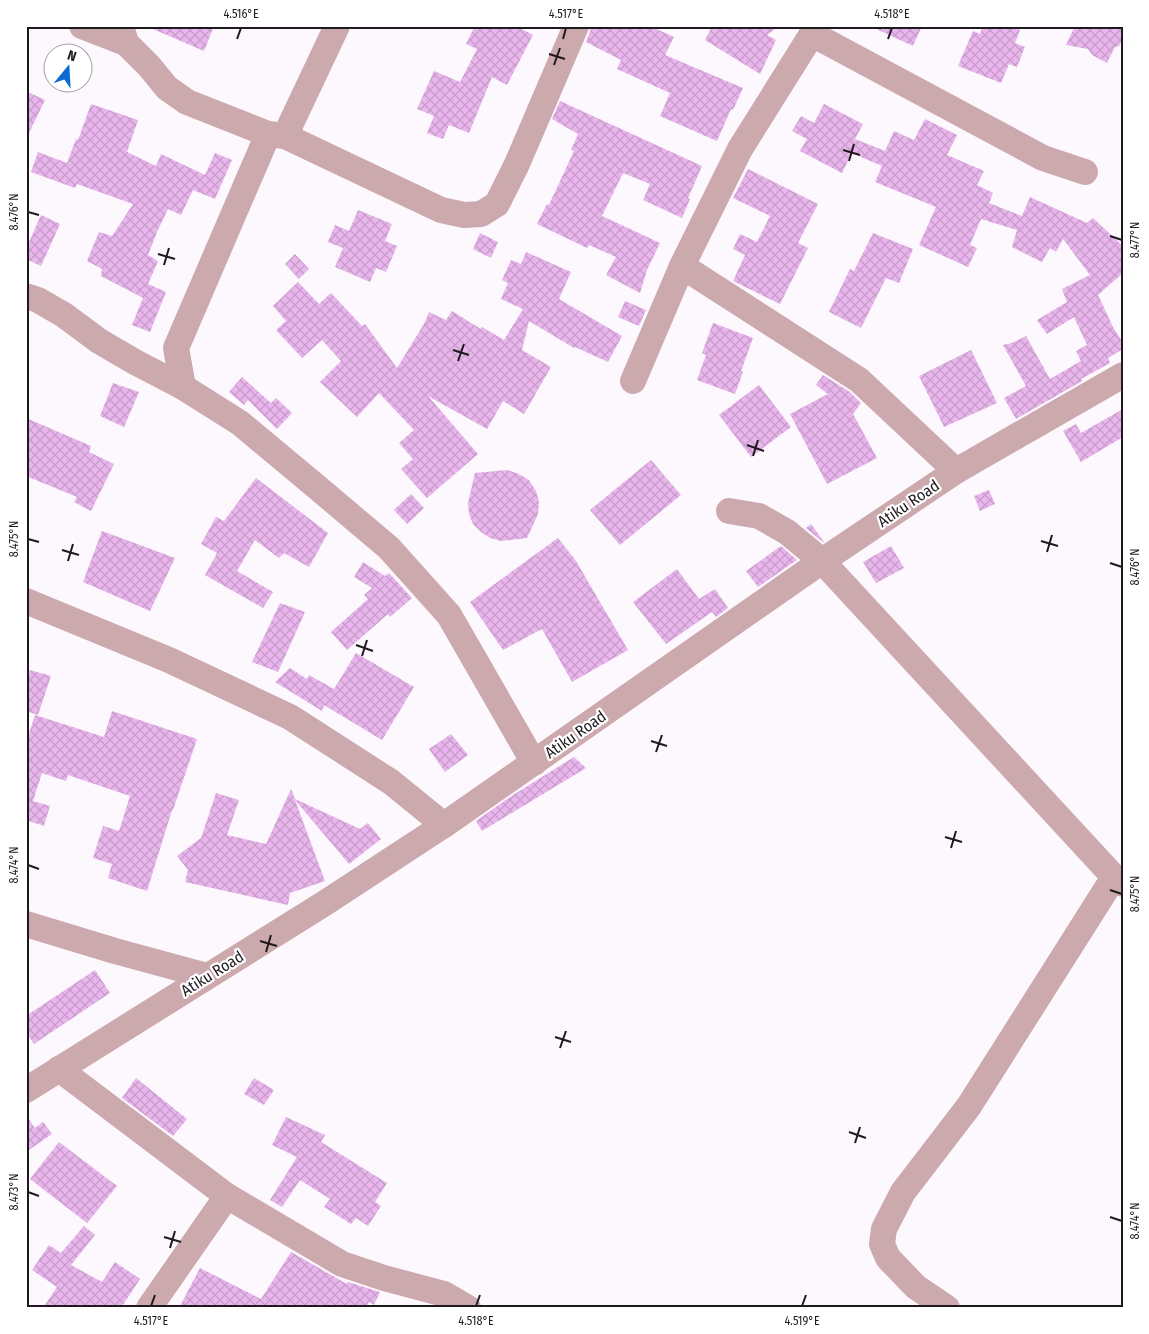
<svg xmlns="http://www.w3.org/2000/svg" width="1149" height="1334" font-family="'Fira Sans Condensed',sans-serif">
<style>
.building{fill:url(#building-cross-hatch)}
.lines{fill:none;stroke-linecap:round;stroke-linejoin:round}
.minor{stroke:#cca9ad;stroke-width:26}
.ticks{fill:none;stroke:#1f1a1f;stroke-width:2}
.labels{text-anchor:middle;stroke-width:4.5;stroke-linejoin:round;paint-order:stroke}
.street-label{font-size:16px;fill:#1f1a1f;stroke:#fff}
.neatline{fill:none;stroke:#1f1a1f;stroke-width:2}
.ticks-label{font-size:12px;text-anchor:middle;fill:#1f1a1f}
</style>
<defs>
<pattern id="building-cross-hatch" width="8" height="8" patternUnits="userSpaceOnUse" patternTransform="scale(1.25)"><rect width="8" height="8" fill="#e8b5ec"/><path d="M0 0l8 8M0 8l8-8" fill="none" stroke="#c79bca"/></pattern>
</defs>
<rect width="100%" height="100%" fill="#fdf7fe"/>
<g class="building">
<path d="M146,26H214L204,51Z"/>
<path d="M475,26H516L533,35L507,85L492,77L469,133L449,125L443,139L427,133L434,116L417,109L434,71L460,82L477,49L466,44Z"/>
<path d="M592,26H650L674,37L665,55L743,88L733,110L731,109L717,141L660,116L670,93L617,69L621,60L586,42Z"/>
<path d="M712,26H779L767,35L776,40L760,74L705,40Z"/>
<path d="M870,26H922L913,46Z"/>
<path d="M983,26H1011L1020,30L1015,43L1025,47L1017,67L1009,64L1001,83L958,66L973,31L980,34Z"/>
<path d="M1075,26H1123V39L1119,46L1115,47L1107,63L1092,55L1088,49L1066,45Z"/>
<path d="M26,91L45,100L26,139Z"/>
<path d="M560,101L702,166L688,198L690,199L682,218L643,200L650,184L623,173L602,216L660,243L647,270L640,293L606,275L616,257L589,245L587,248L537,224L547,204L549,205L574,151L571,150L578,134L552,119Z"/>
<path d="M91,104L138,120L127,152L156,166L161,154L205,175L215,153L232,160L215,199L193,190L181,215L168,209L157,232L148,255L158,261L148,284L166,292L150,332L132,325L143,298L101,276L102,269L87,261L99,232L112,236L133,204L77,184L75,188L31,172L38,152L67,163L76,139L78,140Z"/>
<path d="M824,104L863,124L855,139L885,151L894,131L914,140L925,119L957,135L947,155L984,171L977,185L993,193L989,203L1022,216L1030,197L1087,223L1093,218L1123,246V273L1098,295L1113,327L1123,343V349L1108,358L1110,363L1081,379L1082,381L1016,419L1004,398L1026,386L1003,345L1012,343L1026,336L1050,379L1081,361L1076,351L1087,345L1074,317L1047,334L1037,320L1067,302L1062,289L1090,275L1063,239L1056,252L1050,248L1042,262L1012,247L1017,230L981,219L970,245L977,248L968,267L919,245L936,207L875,182L882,166L852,153L842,173L800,151L807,139L792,131L801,116L814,123Z"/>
<path d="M748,169L818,204L798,243L808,248L780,304L733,281L745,255L733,249L740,234L757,242L770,216L733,198Z"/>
<path d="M358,210L392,224L385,241L397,246L386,272L376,268L370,282L335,267L343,248L328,242L335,225L349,231Z"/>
<path d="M41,215L60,224L41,266L26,259V249Z"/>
<path d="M480,233L498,242L491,258L473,249Z"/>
<path d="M873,233L913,249L899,283L886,278L861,328L829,312L850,269L854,271Z"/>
<path d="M526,252L571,272L559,299L622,336L608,362L575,347L574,348L529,321L522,350L551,367L524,414L503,401L487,429L428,396L478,454L427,498L401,469L413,459L399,443L414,430L379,393L357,417L320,382L341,361L322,340L302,358L276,330L286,321L273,306L298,282L319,304L331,293L362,326L365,324L397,368L424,324L429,312L446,320L452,311L481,329L482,327L504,340L523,309L501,299L508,283L502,280L511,260L521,264Z"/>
<path d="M295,254L309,269L299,279L285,264Z"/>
<path d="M625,301L646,310L639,326L618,317Z"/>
<path d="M713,323L753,338L741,371L743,372L735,394L697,380L706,355L702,353Z"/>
<path d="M971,350L997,403L944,427L919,376Z"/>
<path d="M823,375L850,392L861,403L853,414L877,458L827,484L790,414L828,394L816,385Z"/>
<path d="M242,377L271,403L276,398L292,413L277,429L248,400L244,405L229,392Z"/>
<path d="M113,383L139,392L124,427L100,416Z"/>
<path d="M759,385L791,427L751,457L719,415Z"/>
<path d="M1123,409V437L1081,462L1063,431L1076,424L1081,433Z"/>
<path d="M26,418L91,446L89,452L114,464L91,511L74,502L77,497L26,476Z"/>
<path d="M651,460L681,495L620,545L590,510Z"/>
<path d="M507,470L519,474L529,480L536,491L539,502L538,514L527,538L501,541L490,538L481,532L473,524L469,514L468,503L475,473Z"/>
<path d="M256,478L328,533L309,567L284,553L279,558L255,540L237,571L273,592L263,608L205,575L217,553L201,544L216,517L224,521Z"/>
<path d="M989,490L995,504L980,511L974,496Z"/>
<path d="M411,494L424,508L407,524L394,510Z"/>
<path d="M811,524L824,542H823L806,528Z"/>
<path d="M102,531L175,558L150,611L83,582Z"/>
<path d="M558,538L576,561L628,650L572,682L542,629L503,650L470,602Z"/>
<path d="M781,546L797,560L758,587L746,571Z"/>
<path d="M891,546L904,568L876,583L863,562Z"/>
<path d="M363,562L385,576L389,573L412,598L390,617L388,614L347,650L331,632L368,599L364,595L372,588L354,577Z"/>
<path d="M677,569L699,599L715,589L728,608L716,617L712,612L666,644L633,602Z"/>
<path d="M280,603L305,612L278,672L252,662Z"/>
<path d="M356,653L414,687L382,740L324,705L322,711L275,682L290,668L307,679L309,675L334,689Z"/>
<path d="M30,670L51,676L38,715L26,711V685Z"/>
<path d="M112,711L197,739L173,810H172L147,891L108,878L112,864L93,858L103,826L119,831L130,796L68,775L66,781L42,773L33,801L50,806L44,826L26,820V743L35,715L104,737Z"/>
<path d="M451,734L468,755L445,772L429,749Z"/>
<path d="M574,757L586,768L482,831L476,821L513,795Z"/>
<path d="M291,789L295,799L360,829L368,823L381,839L349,864L295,800L325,881L290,893L288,905L185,882L188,870L177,856L201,838L216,793L239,800L227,835L266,844Z"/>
<path d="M95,970L110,993L34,1044L26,1032V1016Z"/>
<path d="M136,1078L187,1119L173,1136L122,1098Z"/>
<path d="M254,1078L274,1090L264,1105L244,1094Z"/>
<path d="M26,1115L35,1128L43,1122L52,1134L26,1152Z"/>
<path d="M286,1117L325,1135L321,1142L387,1183L375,1202L381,1206L368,1226L356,1218L351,1224L324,1207L330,1199L300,1180L282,1207L270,1200L297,1157L272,1145Z"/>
<path d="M59,1142L117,1186L87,1223L30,1179Z"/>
<path d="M84,1226L95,1235L71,1265L102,1282L115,1262L140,1279L121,1308H43L57,1287L32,1270L49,1245L61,1253Z"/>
<path d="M291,1252L347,1284L348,1282L380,1292L374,1305L369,1302L366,1308H179L200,1268L261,1299Z"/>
</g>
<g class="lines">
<g class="minor">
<path d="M82,26L126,43"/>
<path d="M121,26L126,43L149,66L167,88L187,102L268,134L285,136L441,210L464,215L481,214L497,204L517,164L576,26"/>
<path d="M812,34L1043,158L1085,172"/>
<path d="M285,136L337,26"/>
<path d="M682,266L859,380L956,471"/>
<path d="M26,296L38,300L64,315L99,341L135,362L183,387L240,423L318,488L389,548L449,615L534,763"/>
<path d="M633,381L682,266L740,149L812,34L815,26"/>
<path d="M183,387L176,348L268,134"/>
<path d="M729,511L759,516L787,532L822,561L1114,877L1123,884"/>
<path d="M26,601L169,660L290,717L391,782L444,825"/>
<path d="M26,924L115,951L207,976"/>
<path d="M59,1069L227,1196L342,1264L384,1278L444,1294L468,1308"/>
<path d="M26,1090L325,903L444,825L822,561L956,471L1123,375"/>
<path d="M149,1308L227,1196"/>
<path d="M947,1308L916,1287L888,1258L882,1244L884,1229L903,1192L969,1106L1114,877"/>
</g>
</g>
<path class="ticks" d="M237,39L241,28M563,39L566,28M888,39L892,28M549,54L565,59M554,65L560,48M843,150L860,155M849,161L854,144M28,212L39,215M1110,236L1122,240M158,254L175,259M164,265L169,248M453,350L469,355M458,361L464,344M747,445L764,451M753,456L758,440M28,539L39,542M1041,541L1058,546M62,550L79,555M1047,552L1052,535M68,561L73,544M1110,563L1122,567M356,645L373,651M362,656L367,640M651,741L667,746M656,752L662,735M945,837L962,842M951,848L956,831M28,865L39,869M1110,890L1122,894M260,941L277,946M266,952L271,935M555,1037L571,1042M560,1048L566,1031M849,1132L866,1138M855,1143L860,1127M28,1192L39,1196M1110,1217L1122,1221M164,1237L181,1242M170,1248L175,1231M151,1306L155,1295M476,1306L480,1295M802,1306L806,1295"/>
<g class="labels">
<g class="street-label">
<text transform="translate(908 503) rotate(-34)" y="6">Atiku Road</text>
<text transform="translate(575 734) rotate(-35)" y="6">Atiku Road</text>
<text transform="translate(212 973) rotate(-32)" y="6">Atiku Road</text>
</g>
</g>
<rect width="1149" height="1334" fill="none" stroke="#ffffff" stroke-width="55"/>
<g transform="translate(68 68) rotate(18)"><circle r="24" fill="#ffffff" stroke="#a5a3a5"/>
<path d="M0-4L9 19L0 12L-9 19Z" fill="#0e6ad3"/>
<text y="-8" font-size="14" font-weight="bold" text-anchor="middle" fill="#1f1a1f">N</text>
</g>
<rect x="28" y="28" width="1094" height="1278" class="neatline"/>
<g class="ticks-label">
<text x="241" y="18">4.516°E</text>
<text x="566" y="18">4.517°E</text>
<text x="892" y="18">4.518°E</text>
<text transform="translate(14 212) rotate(-90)" y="4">8.476°N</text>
<text transform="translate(1135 240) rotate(-90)" y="4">8.477°N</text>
<text transform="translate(14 539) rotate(-90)" y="4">8.475°N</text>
<text transform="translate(1135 567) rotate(-90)" y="4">8.476°N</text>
<text transform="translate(14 865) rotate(-90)" y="4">8.474°N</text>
<text transform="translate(1135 894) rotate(-90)" y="4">8.475°N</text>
<text transform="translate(14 1192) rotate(-90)" y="4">8.473°N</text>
<text transform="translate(1135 1221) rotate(-90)" y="4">8.474°N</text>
<text x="151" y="1325">4.517°E</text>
<text x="476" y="1325">4.518°E</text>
<text x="802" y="1325">4.519°E</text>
</g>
</svg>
